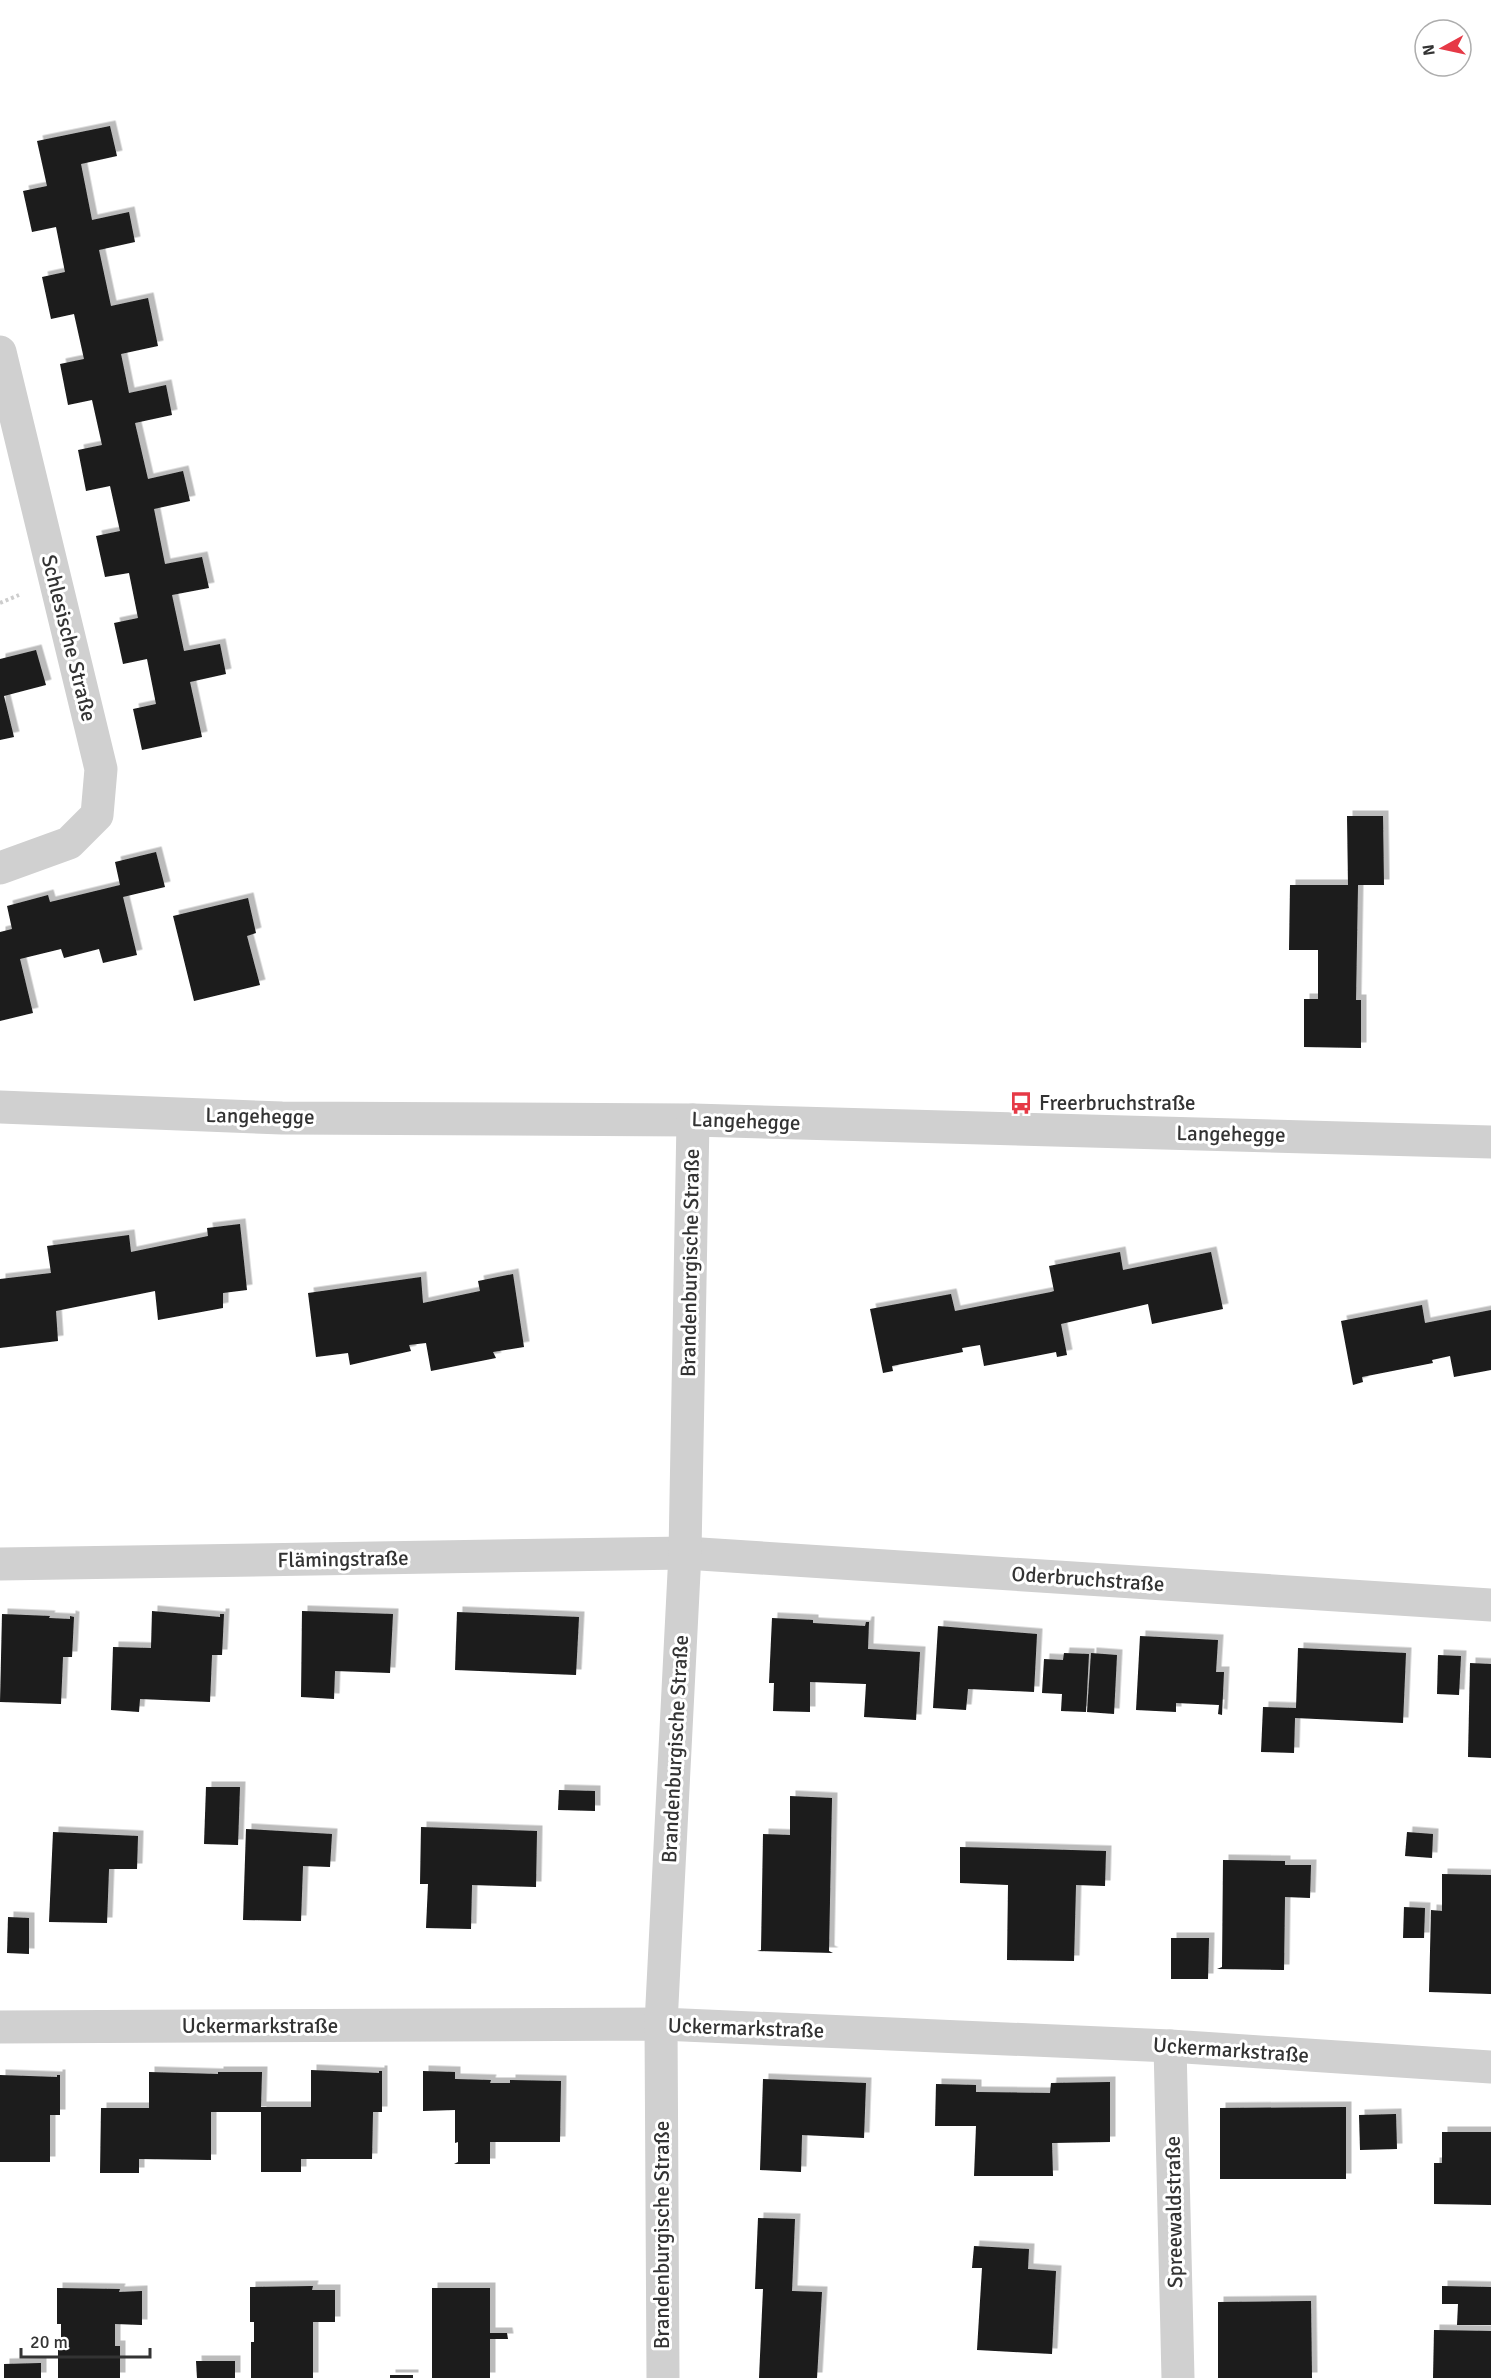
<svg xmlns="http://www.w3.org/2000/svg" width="1491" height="2378" font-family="Signika,sans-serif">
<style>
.building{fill:#1a1a1a;filter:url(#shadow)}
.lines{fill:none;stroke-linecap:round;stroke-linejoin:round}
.path{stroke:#cdcdcd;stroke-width:4;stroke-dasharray:3 3;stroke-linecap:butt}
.minor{stroke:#d0d0d0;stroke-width:33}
.labels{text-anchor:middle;stroke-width:6;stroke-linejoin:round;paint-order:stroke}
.street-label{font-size:21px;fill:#333;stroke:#fff}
.poi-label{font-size:21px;fill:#333;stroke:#fff;text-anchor:start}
</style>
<defs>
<filter id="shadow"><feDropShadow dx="5.5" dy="-5.5" stdDeviation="0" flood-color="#0004"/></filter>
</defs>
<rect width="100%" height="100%" fill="#fff"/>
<g class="building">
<path d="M110,126L117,156L81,164L92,220L129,212L135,242L99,250L111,306L148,298L158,346L121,354L129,393L166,385L172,415L135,423L148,479L183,471L190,501L154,509L165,564L202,557L209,588L172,595L184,651L220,644L226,674L190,682L202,737L142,750L133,709L156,704L147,659L123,664L114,623L138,618L129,573L105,577L96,536L120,531L110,486L86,491L78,450L102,445L92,400L68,405L60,364L84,359L74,314L51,319L42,277L65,272L56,227L32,232L23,191L47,186L37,141Z"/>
<path d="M36,650L46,685L4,696L14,737L0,740V659Z"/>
<path d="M1347,816H1383L1384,885H1358L1356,1000H1361V1048L1304,1047V999H1318V950H1289L1290,885H1348Z"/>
<path d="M156,852L165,887L123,897L137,955L103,963L99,949L64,958L61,949L20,959L33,1013L0,1021V932L12,929L7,906L48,895L50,902L120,885L115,862Z"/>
<path d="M248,898L256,933L247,936L260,985L194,1001L173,916Z"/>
<path d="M240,1224L247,1290L223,1293V1308L158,1320L155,1291L56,1311L58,1341L0,1348V1279L51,1273L47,1246L129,1235L131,1252L208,1236L207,1228Z"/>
<path d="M1120,1252L1123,1270L1211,1252L1223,1309L1152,1324L1148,1304L1061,1324L1067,1355L1057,1357L1056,1352L984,1366L980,1345L962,1348L963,1352L892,1366L893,1371L883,1373L870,1309L951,1294L955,1311L1051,1292L1054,1291L1049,1266Z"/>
<path d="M513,1274L524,1347L493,1352L496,1358L431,1371L426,1343L409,1345L411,1351L350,1365L348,1353L316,1357L308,1293L421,1277L423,1303L480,1291L478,1281Z"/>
<path d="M1422,1305L1425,1323L1491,1310V1370L1454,1377L1450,1356L1432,1360L1433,1363L1362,1377L1363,1382L1353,1385L1341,1321Z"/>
<path d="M152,1611L220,1617V1614H224L222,1655H212L210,1702L140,1699L139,1712L111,1710L113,1647L151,1648Z"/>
<path d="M302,1611L393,1614L390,1673L335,1671L334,1699L301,1697Z"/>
<path d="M457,1612L579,1617L576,1675L455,1670Z"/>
<path d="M2,1614L50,1616L49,1618L70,1619V1616L74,1617L72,1657H63L61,1704L0,1702Z"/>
<path d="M772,1618L813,1620V1623L865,1626L866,1622H869L868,1649L920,1652L916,1720L864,1717L866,1684L810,1682V1712L773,1711L774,1683H769Z"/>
<path d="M938,1626L1037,1634L1034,1692L968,1689L966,1710L933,1708Z"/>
<path d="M1140,1636L1218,1640L1216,1672H1224L1222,1715L1218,1714L1219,1705L1176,1703V1712L1136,1710Z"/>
<path d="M1298,1648L1406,1653L1403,1723L1295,1718L1294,1753L1261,1752L1263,1707L1296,1708Z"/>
<path d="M1064,1653L1089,1654L1086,1712L1061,1711L1062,1694L1042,1693L1044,1659L1063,1660Z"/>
<path d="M1091,1653L1117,1655L1114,1714L1087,1712Z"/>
<path d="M1438,1655L1461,1656L1459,1695L1437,1694Z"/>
<path d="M1470,1663L1491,1664V1758L1468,1757Z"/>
<path d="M206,1787H240L238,1845L204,1844Z"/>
<path d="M559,1790L595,1791V1811L558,1810Z"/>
<path d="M790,1796L832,1798L829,1951L833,1953L757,1951L761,1950L763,1834L790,1835Z"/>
<path d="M421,1827L537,1831L536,1887L472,1885L471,1929L426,1928L428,1884H420Z"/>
<path d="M246,1829L332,1834L330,1867L303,1866L301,1921L243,1920Z"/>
<path d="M53,1832L138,1836L137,1869H109L107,1923L49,1922Z"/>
<path d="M1407,1832L1433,1834L1432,1858L1405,1856Z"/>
<path d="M960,1847L1106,1851L1105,1886L1076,1885L1074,1961L1007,1960L1008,1885L960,1883Z"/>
<path d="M1223,1860L1285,1861V1865H1311L1310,1898L1285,1897L1284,1970L1217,1969L1222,1967Z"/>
<path d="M1442,1874L1491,1875V1994L1429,1992L1431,1910L1442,1911Z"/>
<path d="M1404,1907L1425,1908L1424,1938H1403Z"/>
<path d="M8,1917L29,1918V1954L7,1953Z"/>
<path d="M1171,1938H1209L1208,1979H1171Z"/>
<path d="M311,2070L379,2073V2071H382V2112H373L372,2159H301V2172H261V2112H211V2160L139,2159V2173H100L101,2108H149V2072L218,2074V2072H262L261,2107H311Z"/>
<path d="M423,2071L455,2072V2079L491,2080L490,2083H510V2080L561,2081L560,2142H490V2164H454L458,2162V2142L455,2143V2110L423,2111Z"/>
<path d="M0,2075L57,2077V2075H60V2115H50V2162H0Z"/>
<path d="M763,2079L866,2083L864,2138L802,2135L801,2172L760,2170Z"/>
<path d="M1110,2082V2142L1052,2143L1053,2176H974L976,2126H935L936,2084L976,2085V2092L1050,2093L1051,2083Z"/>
<path d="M1346,2107V2179H1220V2108Z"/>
<path d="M1396,2114L1397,2149L1360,2150L1359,2115Z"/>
<path d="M1442,2132H1491V2205L1434,2204V2163H1442Z"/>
<path d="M758,2218L795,2219L792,2291L822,2292L817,2378H759L763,2289H755Z"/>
<path d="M974,2246L1029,2249L1028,2269L1056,2271L1052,2354L977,2350L982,2268H972Z"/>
<path d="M313,2286L312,2290H335V2322H313V2378H251V2342H254V2322H250V2287Z"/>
<path d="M1442,2286L1491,2287V2325H1457L1458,2304H1442Z"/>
<path d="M57,2288L120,2289L119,2292L142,2291V2325L115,2324V2346H120V2378H58V2344H61V2324H57Z"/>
<path d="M432,2288H490V2333H507L508,2339H490V2378H432Z"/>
<path d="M1311,2301L1312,2378H1218V2302Z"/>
<path d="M1434,2330L1491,2331V2378H1433Z"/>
<path d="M196,2361H235V2378H197Z"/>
<path d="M41,2363V2378H4V2364Z"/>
<rect x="390" y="2375" width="23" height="3"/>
</g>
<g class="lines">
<path class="path" d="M0,603L19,595"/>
<g class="minor">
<path d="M0,352L101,769L97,815L69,843L0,868"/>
<path d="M0,1107L282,1118L693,1120L1491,1142"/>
<path d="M0,1564L685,1553L1491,1605"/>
<path d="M0,2027L661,2024L1170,2046L1491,2067"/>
<path d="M1170,2046L1178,2378"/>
<path d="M663,2378L661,2024L685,1553L693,1120"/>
</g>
</g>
<defs>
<g id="bus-bare" transform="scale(1.8)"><path d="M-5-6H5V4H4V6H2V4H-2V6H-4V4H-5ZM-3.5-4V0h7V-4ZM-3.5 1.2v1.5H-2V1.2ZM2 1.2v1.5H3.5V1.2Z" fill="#e63946" stroke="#fff" stroke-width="2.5" paint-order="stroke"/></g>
</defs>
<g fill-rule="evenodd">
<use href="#bus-bare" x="1021" y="1103"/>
</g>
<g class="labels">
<g class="street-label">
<text transform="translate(69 638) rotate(76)" y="7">Schlesische Straße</text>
<text transform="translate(260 1116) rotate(1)" y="7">Langehegge</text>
<text transform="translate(746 1121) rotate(2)" y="7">Langehegge</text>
<text transform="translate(1231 1134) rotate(1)" y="7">Langehegge</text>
<text transform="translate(690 1263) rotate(-89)" y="7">Brandenburgische Straße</text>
<text transform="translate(343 1559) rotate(-1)" y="7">Flämingstraße</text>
<text transform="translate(1088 1579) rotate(4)" y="7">Oderbruchstraße</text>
<text transform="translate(675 1749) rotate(-87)" y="7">Brandenburgische Straße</text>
<text x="260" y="2033">Uckermarkstraße</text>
<text transform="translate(746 2028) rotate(2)" y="7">Uckermarkstraße</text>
<text transform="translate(1231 2050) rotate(4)" y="7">Uckermarkstraße</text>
<text transform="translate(1174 2212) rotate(-91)" y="7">Spreewaldstraße</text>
<text transform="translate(662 2235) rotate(-90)" y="7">Brandenburgische Straße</text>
</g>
<g class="poi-label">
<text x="1039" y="1110">Freerbruchstraße</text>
</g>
</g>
<g transform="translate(1443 48) rotate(262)"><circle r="28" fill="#ffffff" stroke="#adadad" stroke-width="1.5"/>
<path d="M0-4.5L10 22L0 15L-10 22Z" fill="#e63946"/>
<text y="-9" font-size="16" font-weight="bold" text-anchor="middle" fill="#333333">N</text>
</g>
<path d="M21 2348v9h129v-9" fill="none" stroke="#333333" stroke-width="3"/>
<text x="30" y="2348" font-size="18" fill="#333333" stroke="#ffffff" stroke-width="4.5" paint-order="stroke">20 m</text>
</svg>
